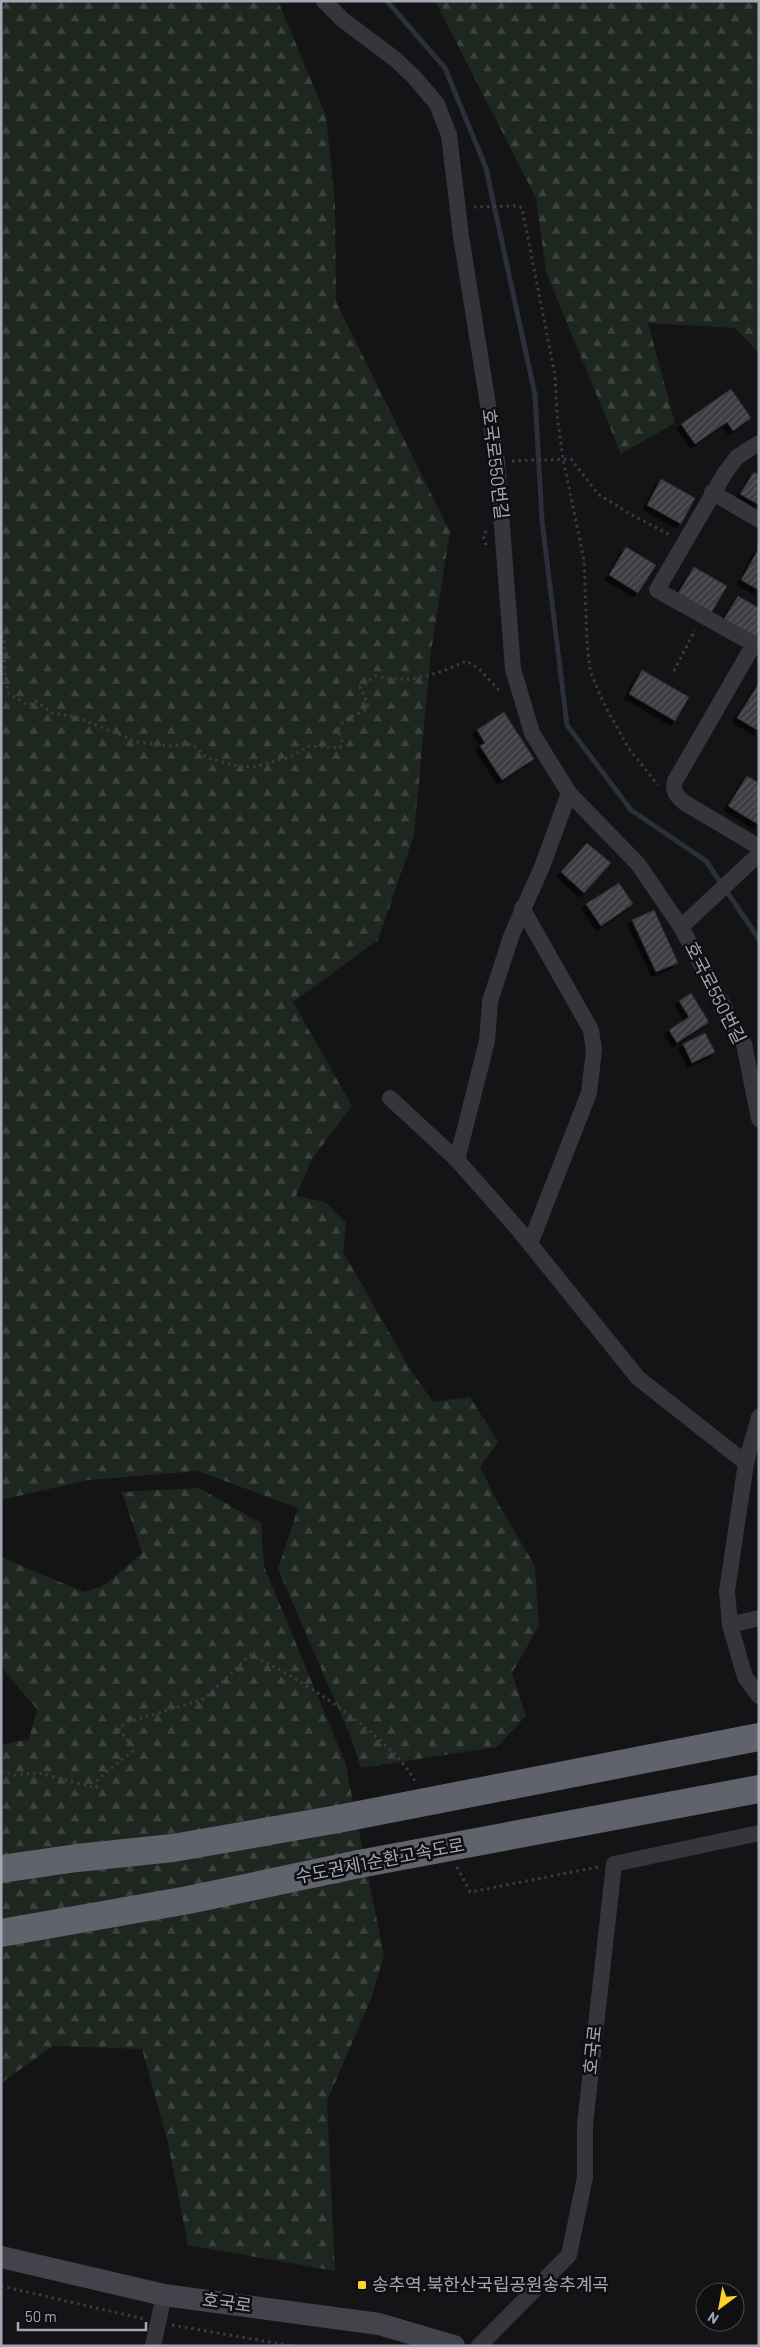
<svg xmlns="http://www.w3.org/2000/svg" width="760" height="2347" font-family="Barlow,'Noto Sans KR',sans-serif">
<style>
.forest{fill:url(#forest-firs)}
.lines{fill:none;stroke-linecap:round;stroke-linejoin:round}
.stream{stroke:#29303a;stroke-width:5}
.building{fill:url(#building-hatch);stroke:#2e2e32;filter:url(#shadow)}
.path{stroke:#3a3b42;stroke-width:3;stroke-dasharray:2.5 4;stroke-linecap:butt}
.street{stroke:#35353b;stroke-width:16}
.secondary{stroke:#42434b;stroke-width:22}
.highway{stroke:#60626c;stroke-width:28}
.highway-bridge{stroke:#60626c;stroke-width:28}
.poi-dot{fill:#fbd426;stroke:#0f0f11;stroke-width:2}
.labels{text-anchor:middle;stroke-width:5;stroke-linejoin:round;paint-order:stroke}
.street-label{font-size:18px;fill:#a5a7b7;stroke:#0f0f11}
.poi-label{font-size:18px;fill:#a5a7b7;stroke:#0f0f11;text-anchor:start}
</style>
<defs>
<pattern id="forest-firs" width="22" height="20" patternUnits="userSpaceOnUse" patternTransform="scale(1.25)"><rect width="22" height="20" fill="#1e2620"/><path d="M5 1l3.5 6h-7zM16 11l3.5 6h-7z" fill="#3c433e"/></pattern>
<pattern id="building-hatch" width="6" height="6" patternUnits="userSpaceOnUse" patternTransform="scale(1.25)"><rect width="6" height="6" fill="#3e3e43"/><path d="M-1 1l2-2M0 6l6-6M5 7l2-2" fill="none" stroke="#57575c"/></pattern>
<filter id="shadow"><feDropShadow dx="-4.5" dy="4.5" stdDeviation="0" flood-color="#0009"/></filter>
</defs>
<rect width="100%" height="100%" fill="#141416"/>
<g class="forest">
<path d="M1,1H278L326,116L335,203L336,302L450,532L431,651L414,835L378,940L293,1002L352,1106L312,1159L296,1196L325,1202L346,1223L343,1252L410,1369L433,1402L470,1397L498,1442L480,1467L501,1509L535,1566L539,1626L512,1673L526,1716L497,1747L361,1768L352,1740L278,1569L298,1508L198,1471L88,1480L1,1500Z"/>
<path d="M435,1H759V353L735,328L648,323L675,423L621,454L546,272L536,198Z"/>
<path d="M199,1488L261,1523L264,1566L345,1762L384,1955L371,1999L327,2101L335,2271L188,2245L168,2143L142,2049L53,2046L1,2083V1745L29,1739L37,1709L1,1667V1557L84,1592L105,1585L142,1553L122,1492Z"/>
</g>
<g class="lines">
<path class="stream" d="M387,1L445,68L486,168L535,395L542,521L567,725L631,810L706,861L759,939"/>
</g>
<g class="building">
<path d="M731,389L751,418L733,431L727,422L695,444L681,424Z"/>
<path d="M754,472L759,475V505L740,494Z"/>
<path d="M661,479L695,498L681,524L647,505Z"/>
<path d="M626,547L656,565L638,593L609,575Z"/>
<path d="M759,548V590L741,580Z"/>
<path d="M694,567L727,586L711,613L678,593Z"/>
<path d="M738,596L759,608V634L756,638L724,619Z"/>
<path d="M642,670L689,697L675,721L629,694Z"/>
<path d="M759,683V731L737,718Z"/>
<path d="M504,712L534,759L502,780L480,746L485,743L477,730Z"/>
<path d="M747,776L759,783V825L728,806Z"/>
<path d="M587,843L611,863L584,893L561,872Z"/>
<path d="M619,883L633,904L601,926L586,904Z"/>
<path d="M654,910L678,963L656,972L632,920Z"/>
<path d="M691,993L709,1022L677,1043L669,1030L689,1017L679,1001Z"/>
<path d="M705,1033L715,1052L692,1063L683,1044Z"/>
</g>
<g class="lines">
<g class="path">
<path d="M474,207L517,206L522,208L555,375L557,415L563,459L584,560L587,642L590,670L603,702L629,749L658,785"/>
<path d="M512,461L571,459L598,494L630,514L670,535"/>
<path d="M486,531L483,536L486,545"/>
<path d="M1,636L4,637L5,679L9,694L28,705L36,701L52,713L76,717L138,742L169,746L192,744L207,758L238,766L254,767L290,757L309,746L340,748L342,741L338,730L344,720L365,710L368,704L360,687L376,676C406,685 439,674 466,661L478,668L501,692"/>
<path d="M674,671L695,630"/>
<path d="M1,1772L15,1775L39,1773L96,1788L98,1779L133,1751L131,1745L119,1729L125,1723L204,1699L250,1655C296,1675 393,1737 416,1783"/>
<path d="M457,1867L470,1892L598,1867"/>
<path d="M1,2286L144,2319"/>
<path d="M172,2325L292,2346"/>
</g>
<g class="street">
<path d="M324,1L343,20L395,59L414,77L437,104L449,135L461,236L497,461L513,669L532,733L569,793L638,864L681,927L744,1044L759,1119"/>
<path d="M759,443L737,457L725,473L657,590L759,647"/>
<path d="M712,492L759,520"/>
<path d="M754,644L675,781C672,791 677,797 685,803L759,847"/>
<path d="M522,908L591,1030L594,1050L589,1093L530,1244"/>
<path d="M681,927L759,854"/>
<path d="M390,1098L457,1160L518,1229L638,1378L746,1463"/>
<path d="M457,1160L487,1041L490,1001L512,934L542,867L569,793"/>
<path d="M759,1417L746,1463L727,1591L730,1625L745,1677L759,1696"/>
<path d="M730,1625L759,1618"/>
<path d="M153,2346L164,2295"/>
<path d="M479,2346L569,2255L585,2177V2124L614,1864L759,1833"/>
</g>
<path class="secondary" d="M1,2257L164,2295L379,2324L454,2346"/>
<g class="highway">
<path d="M1,1869L77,1858L173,1848L338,1819"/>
<path d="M1,1933L188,1900L359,1864"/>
</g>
<g class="highway-bridge">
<path d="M338,1819L759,1737"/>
<path d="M359,1864L759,1789"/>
</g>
</g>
<rect class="poi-dot" x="357" y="2280" width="10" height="10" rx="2.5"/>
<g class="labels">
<g class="street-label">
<text transform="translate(495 464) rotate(83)" y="6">호국로550번길</text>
<text transform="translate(715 993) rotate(63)" y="6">호국로550번길</text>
<text transform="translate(380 1861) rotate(-11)" y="6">수도권제1순환고속도로</text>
<text transform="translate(593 2050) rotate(-84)" y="6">호국로</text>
<text transform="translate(227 2303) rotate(8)" y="6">호국로</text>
</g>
<g class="poi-label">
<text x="372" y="2291">송추역.북한산국립공원송추계곡</text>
</g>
</g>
<rect width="760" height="2347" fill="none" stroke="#a5a7b7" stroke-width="5"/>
<g transform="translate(720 2307) rotate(212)"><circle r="24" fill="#0f0f11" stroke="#4b4c53"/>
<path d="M0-4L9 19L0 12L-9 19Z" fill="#fbd426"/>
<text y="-8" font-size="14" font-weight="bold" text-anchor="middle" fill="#a5a7b7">N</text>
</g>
<path d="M18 2322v8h128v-8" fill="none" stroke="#a5a7b7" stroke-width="2.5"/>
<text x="25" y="2322" font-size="15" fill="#a5a7b7" stroke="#0f0f11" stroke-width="4" paint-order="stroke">50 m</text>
</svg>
